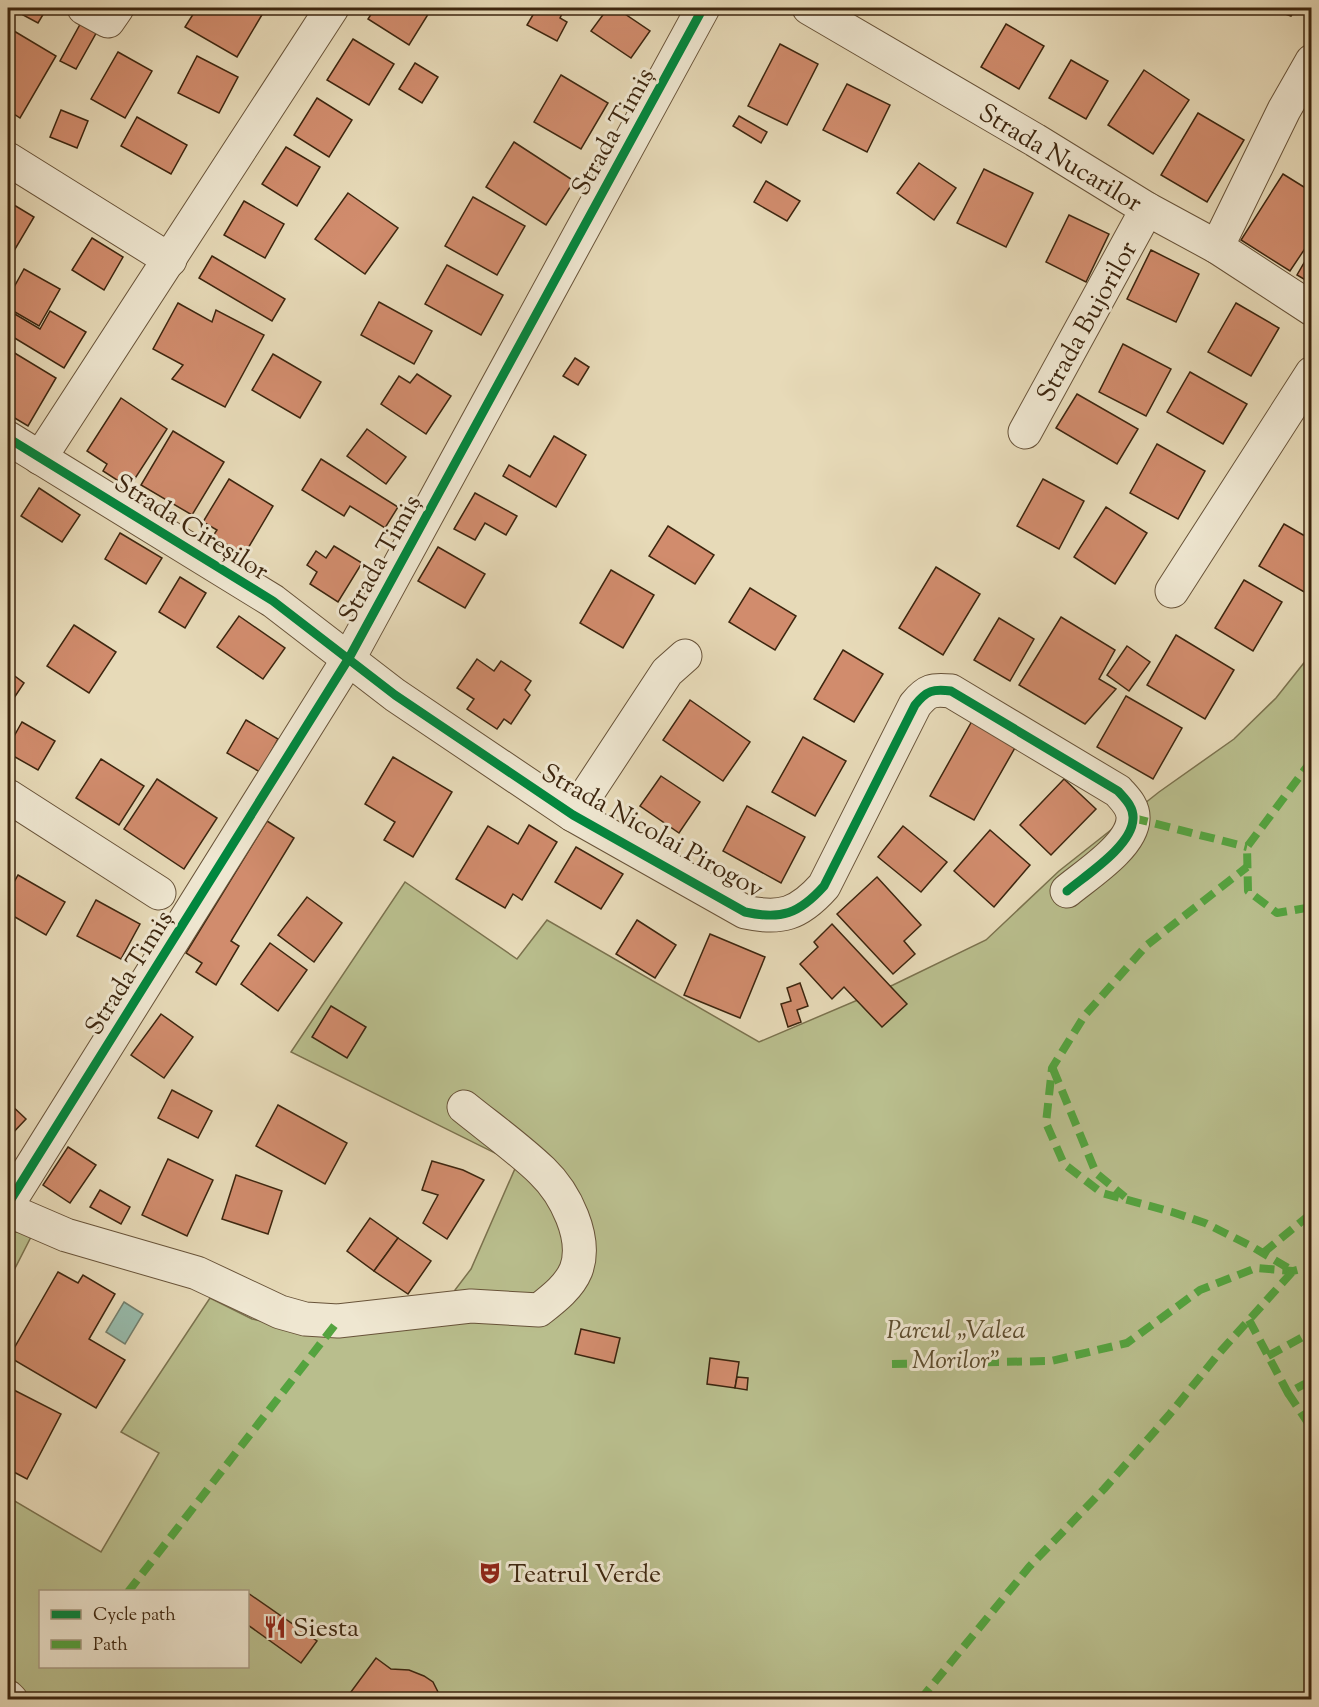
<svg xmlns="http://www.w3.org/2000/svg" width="1319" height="1707" font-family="'Sorts Mill Goudy',serif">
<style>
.green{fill:#b9be8d;stroke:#7b724e;stroke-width:1.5;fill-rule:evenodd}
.water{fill:#97bbac;stroke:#737f6d;stroke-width:1.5}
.building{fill:#d18c6d;stroke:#3d260f;stroke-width:1.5}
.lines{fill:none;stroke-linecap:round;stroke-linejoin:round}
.minor-casing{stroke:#685339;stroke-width:35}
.minor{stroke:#efe7d1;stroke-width:33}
.quiet{stroke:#54a33f;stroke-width:8;stroke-dasharray:15 8;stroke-linecap:butt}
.cycleway-casing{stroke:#efe7d1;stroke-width:13}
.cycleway{stroke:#00873e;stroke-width:9}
.labels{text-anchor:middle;stroke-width:6;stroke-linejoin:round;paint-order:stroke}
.street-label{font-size:26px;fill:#3d260f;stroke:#efe7d1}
.park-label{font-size:26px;font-style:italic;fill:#5c4c2e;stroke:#efe7d1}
.poi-label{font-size:26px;fill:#3d260f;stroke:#efe7d1;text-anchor:start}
</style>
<rect width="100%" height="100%" fill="#e7dab8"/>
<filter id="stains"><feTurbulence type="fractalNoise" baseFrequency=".00333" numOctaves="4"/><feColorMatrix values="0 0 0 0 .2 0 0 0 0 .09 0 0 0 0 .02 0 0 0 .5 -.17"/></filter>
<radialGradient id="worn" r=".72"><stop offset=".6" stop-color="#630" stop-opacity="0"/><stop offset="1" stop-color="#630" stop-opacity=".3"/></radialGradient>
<g class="green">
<path d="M1311,654V1699H8V1497L101,1552L159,1453L121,1432L210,1298L252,1319L312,1331L454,1319L455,1290L471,1269L517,1164L291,1052L405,882L517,959L547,920L759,1042L893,985L986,940L1059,871L1159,792L1234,739L1276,698ZM40,1592H248V1666H40Z"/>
<path d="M19,1231L32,1235L8,1282V1234Z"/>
</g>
<path class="water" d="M124,1302L143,1314L125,1344L106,1332Z"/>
<g class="building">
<path d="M27,8H47L38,23L23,15Z"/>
<path d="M197,8H266L237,57L185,27Z"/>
<path d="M375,8H432L409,45L368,19Z"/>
<path d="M537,8H565L560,18L567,22L557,41L527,25Z"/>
<path d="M608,8H616L650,31L631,58L591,31Z"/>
<path d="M1269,8H1296L1291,16Z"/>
<path d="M83,19L99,28L76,69L60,61Z"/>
<path d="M1006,24L1044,46L1019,89L981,67Z"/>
<path d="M14,31L56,56L20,118L8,110V42Z"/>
<path d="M353,39L394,64L369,105L327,80Z"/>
<path d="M780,44L818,64L787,125L748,106Z"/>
<path d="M118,52L152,71L125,118L91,99Z"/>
<path d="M197,56L238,77L219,113L178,93Z"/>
<path d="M1071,60L1108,81L1086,119L1049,98Z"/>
<path d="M415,63L438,77L422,103L399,89Z"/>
<path d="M1144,70L1189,100L1153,154L1108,125Z"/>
<path d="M561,75L608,103L581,149L534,122Z"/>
<path d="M847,84L890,105L867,152L823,130Z"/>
<path d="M317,98L352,120L329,157L294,135Z"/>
<path d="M61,110L88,121L77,148L50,137Z"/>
<path d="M1198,113L1244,140L1207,202L1161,175Z"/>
<path d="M739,116L767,132L761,143L733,126Z"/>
<path d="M137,117L187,145L171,174L121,146Z"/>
<path d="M514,142L574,181L546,225L486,187Z"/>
<path d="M286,147L320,167L297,206L262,184Z"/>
<path d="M919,163L956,188L934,220L897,193Z"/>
<path d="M984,169L1033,193L1006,247L957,223Z"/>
<path d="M1283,174L1312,192V238L1290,271L1241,240Z"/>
<path d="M766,181L800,201L787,221L754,202Z"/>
<path d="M348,193L398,228L365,274L315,239Z"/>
<path d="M473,197L525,226L497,275L445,246Z"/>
<path d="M244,201L284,224L265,258L224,235Z"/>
<path d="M9,202L34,217L8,261V203Z"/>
<path d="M1069,215L1109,234L1086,282L1046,262Z"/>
<path d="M92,238L123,257L104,290L72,270Z"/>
<path d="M1312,249V284L1297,275Z"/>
<path d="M1151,250L1199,274L1176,322L1127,299Z"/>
<path d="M212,256L285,299L272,321L199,278Z"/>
<path d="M447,265L503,295L481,335L425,304Z"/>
<path d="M24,269L60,289L39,326L8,308V298Z"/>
<path d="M379,302L432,331L414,364L361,335Z"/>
<path d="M178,303L212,322L216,310L264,335L225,407L172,379L183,365L153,349Z"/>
<path d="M1236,303L1279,328L1251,376L1208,352Z"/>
<path d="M8,310L40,329L50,311L86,332L64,368L8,334Z"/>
<path d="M1123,344L1171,369L1146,416L1099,392Z"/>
<path d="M8,349L56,378L28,426L8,414Z"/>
<path d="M273,354L321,382L300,418L252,390Z"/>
<path d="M575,358L589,367L578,385L563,376Z"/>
<path d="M1190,372L1247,404L1223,444L1167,412Z"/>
<path d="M417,374L451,396L426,434L381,404L399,376L410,383Z"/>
<path d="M1077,394L1138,429L1117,464L1056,428Z"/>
<path d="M121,398L167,429L134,480L125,474L120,482L103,471L107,464L87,451Z"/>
<path d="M367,429L406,457L386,484L347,456Z"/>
<path d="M173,431L224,462L192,515L141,485Z"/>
<path d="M554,436L586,455L556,507L503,476L509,465L530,477Z"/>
<path d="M1157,444L1205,471L1178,519L1130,493Z"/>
<path d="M321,459L398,507L385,528L350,506L344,516L302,490Z"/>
<path d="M229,479L273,506L244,555L213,536L217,530L203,522Z"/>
<path d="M1043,479L1084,501L1059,549L1017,526Z"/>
<path d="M39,488L80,515L62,542L21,516Z"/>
<path d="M475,493L517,516L506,535L485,523L475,540L454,529Z"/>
<path d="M1106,507L1147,533L1115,584L1074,557Z"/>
<path d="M1284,524L1312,540V583L1306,593L1259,566Z"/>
<path d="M668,526L714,555L695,584L649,556Z"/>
<path d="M120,533L162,558L146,584L105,559Z"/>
<path d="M334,546L362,563L338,602L310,584L317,572L307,565L316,551L326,558Z"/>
<path d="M438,547L485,574L465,608L418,581Z"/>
<path d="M936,567L980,594L943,655L899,628Z"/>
<path d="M611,570L654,595L623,648L580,623Z"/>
<path d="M180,577L206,593L185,628L159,612Z"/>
<path d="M1244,580L1282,602L1253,651L1215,628Z"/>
<path d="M750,588L796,616L775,650L729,622Z"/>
<path d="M239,616L285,648L263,679L217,647Z"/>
<path d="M1061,617L1115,650L1099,679L1116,689L1085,724L1019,685Z"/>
<path d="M999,618L1034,639L1010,681L974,660Z"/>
<path d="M74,625L116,652L89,693L47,666Z"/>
<path d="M1176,635L1234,670L1205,719L1147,685Z"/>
<path d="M1127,646L1150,662L1129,691L1107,675Z"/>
<path d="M843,650L883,674L854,722L814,699Z"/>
<path d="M477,659L494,671L501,661L531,681L525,690L530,695L511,724L504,719L497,729L467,709L474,699L457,688Z"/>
<path d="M8,671L24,683L8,707Z"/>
<path d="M1126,696L1182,728L1153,779L1097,747Z"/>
<path d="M690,700L750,742L723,781L663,740Z"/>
<path d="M246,720L278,739L260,772L227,753Z"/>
<path d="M972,721L1016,746L974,820L930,796Z"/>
<path d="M22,722L55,741L38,770L8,753V747Z"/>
<path d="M803,737L846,761L815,816L772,792Z"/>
<path d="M393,757L452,792L413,857L384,840L395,822L365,804Z"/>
<path d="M101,759L144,786L119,825L76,798Z"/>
<path d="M661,776L700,802L679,833L640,806Z"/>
<path d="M157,779L217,818L184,869L124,829Z"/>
<path d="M1064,779L1096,809L1051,855L1020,825Z"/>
<path d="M747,806L805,837L781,883L723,851Z"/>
<path d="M267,821L294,838L231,941L239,946L216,985L196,972L202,963L186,953Z"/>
<path d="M529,825L557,842L522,900L513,894L505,908L456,879L488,826L518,844Z"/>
<path d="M903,826L947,862L921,892L878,857Z"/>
<path d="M990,830L1030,865L994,907L954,871Z"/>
<path d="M576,847L623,874L601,909L555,882Z"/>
<path d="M18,875L65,902L46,935L8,913V893Z"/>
<path d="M877,877L921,925L904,941L915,954L893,974L837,914Z"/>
<path d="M307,897L342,923L314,962L278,935Z"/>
<path d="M96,900L140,924L121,959L77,936Z"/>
<path d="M637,920L676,945L655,978L616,954Z"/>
<path d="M832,924L907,1004L882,1027L844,987L832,999L800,964L818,947L814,942Z"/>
<path d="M710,934L765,957L740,1018L684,995Z"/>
<path d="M270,943L307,970L278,1011L241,984Z"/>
<path d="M800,983L808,1006L797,1010L801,1022L788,1027L781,1004L791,1001L787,988Z"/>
<path d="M331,1006L366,1027L347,1058L312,1037Z"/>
<path d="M161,1014L193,1037L164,1078L131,1055Z"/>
<path d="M172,1090L212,1111L198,1138L158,1118Z"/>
<path d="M8,1102L26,1119L8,1138Z"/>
<path d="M278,1105L347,1143L325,1184L256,1146Z"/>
<path d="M68,1147L96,1165L70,1203L43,1185Z"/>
<path d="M168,1159L213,1180L187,1236L142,1215Z"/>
<path d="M432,1161L463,1170L484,1180L447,1239L423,1223L438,1195L422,1190Z"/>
<path d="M236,1175L282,1191L268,1234L222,1219Z"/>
<path d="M100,1190L130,1207L121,1224L90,1207Z"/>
<path d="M370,1218L398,1238L374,1271L347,1251Z"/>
<path d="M398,1238L431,1261L408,1294L374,1271Z"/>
<path d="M58,1272L78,1283L83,1275L115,1294L89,1339L125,1360L96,1408L9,1357Z"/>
<path d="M581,1329L620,1338L614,1363L575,1354Z"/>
<path d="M710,1358L739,1362L735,1388L707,1384Z"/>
<path d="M737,1377L748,1378L747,1390L735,1388Z"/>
<path d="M8,1387L61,1414L27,1479L8,1469Z"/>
<path d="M248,1593L317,1641L301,1663L248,1625Z"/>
<path d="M376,1658L391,1669L409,1670L424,1676L433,1682L442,1700H345Z"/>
</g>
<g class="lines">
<g class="minor-casing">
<g id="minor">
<path d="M84,8L108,21L117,8"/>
<path d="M809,8L1035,140L1147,209L1217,247L1312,309"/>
<path d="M8,159L170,260"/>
<path d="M1217,247L1284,110L1312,61"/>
<path d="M1025,432L1147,209"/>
<path d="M8,438L273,601L395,695L573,815L745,912C781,920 799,914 824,886L915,705C927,690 933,689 951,691L1118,791C1125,799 1134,807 1133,819C1132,846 1086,875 1067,891"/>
<path d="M40,458L332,8"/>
<path d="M1172,591L1312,373"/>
<path d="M8,796L159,893"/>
<path d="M573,815L667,672L685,656"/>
<path d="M8,1204L349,658L703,8"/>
<path d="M8,1210L66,1235L197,1273L280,1312L305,1319L338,1321L471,1306L539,1310C553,1299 569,1287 576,1270C588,1238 565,1193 542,1171C518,1148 490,1128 464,1107"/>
<path d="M8,1697L11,1700"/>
</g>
</g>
<use href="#minor" class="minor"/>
<g class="quiet">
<path d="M1312,760L1247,847L1248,891L1277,913L1312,907"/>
<path d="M1133,818L1247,847"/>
<path d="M1053,1069L1096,1173L1125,1197"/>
<path d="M1263,1253L1312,1213"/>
<path d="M1249,1320L1288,1393L1312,1380"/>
<path d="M1268,1356L1312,1332"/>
<path d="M892,1364L1051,1361L1127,1343L1200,1290L1256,1268L1293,1271L1312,1266"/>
<path d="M1288,1393L1312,1429"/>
<path d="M128,1592L338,1321"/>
<path d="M8,1697L11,1700"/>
<path d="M920,1700L1029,1567L1104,1489L1169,1415L1221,1351L1293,1271L1251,1246L1205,1223L1172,1212L1102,1193L1064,1164L1046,1123L1052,1068L1085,1015L1147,945L1247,867"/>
</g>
<g class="cycleway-casing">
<g id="cycleway">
<path d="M8,438L273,601L395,695L573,815L745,912C781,920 799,914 824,886L915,705C927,690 933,689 951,691L1118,791C1125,799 1134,807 1133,819C1132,846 1086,875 1067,891"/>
<path d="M8,1204L349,658L703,8"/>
</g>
</g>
<use href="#cycleway" class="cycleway"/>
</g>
<defs>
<g id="theatre-bare" transform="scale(1.8)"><path d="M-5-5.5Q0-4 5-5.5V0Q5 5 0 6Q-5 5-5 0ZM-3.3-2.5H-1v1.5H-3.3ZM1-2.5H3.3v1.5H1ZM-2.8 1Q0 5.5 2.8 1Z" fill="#8f2418" stroke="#efe7d1" stroke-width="2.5" paint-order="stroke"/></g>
<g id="restaurant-bare" transform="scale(1.8)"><path d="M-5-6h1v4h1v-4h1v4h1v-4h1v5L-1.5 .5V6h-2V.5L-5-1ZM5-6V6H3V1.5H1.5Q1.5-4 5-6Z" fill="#8f2418" stroke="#efe7d1" stroke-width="2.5" paint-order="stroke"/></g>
</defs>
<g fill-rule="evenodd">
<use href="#theatre-bare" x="490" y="1573"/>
<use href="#restaurant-bare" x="275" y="1627"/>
</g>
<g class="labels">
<g class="street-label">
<text transform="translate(612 131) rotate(-61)" y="9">Strada Timiș</text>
<text transform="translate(1061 157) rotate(31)" y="9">Strada Nucarilor</text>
<text transform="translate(1086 321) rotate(-61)" y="9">Strada Bujorilor</text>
<text transform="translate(192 526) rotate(32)" y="9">Strada Cireșilor</text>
<text transform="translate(379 558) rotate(-61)" y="9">Strada Timiș</text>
<text transform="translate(653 830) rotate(29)" y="9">Strada Nicolai Pirogov</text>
<text transform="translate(128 972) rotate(-58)" y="9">Strada Timiș</text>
</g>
<g class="park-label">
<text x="956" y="1338">Parcul „Valea<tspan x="956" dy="30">Morilor”</tspan></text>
</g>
<g class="poi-label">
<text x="508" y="1582">Teatrul Verde</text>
<text x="293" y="1636">Siesta</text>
</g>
</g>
<rect width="1319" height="1707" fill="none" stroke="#e7dab8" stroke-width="30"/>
<rect x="9" y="9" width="1301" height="1689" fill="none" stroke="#3d260f" stroke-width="3"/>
<rect x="15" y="15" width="1289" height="1677" fill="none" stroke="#3d260f" stroke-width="1.5"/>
<rect x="39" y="1590" width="210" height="78" fill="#efe7d1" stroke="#a89a83" stroke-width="1.5"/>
<rect x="51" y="1610" width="30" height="9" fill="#00873e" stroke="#a89a83" stroke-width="1.5"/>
<text x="93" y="1620" font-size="18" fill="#3d260f">Cycle path</text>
<rect x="51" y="1640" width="30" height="9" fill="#54a33f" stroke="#a89a83" stroke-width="1.5"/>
<text x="93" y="1650" font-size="18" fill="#3d260f">Path</text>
<rect width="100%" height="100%" filter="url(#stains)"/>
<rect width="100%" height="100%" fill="url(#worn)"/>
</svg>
